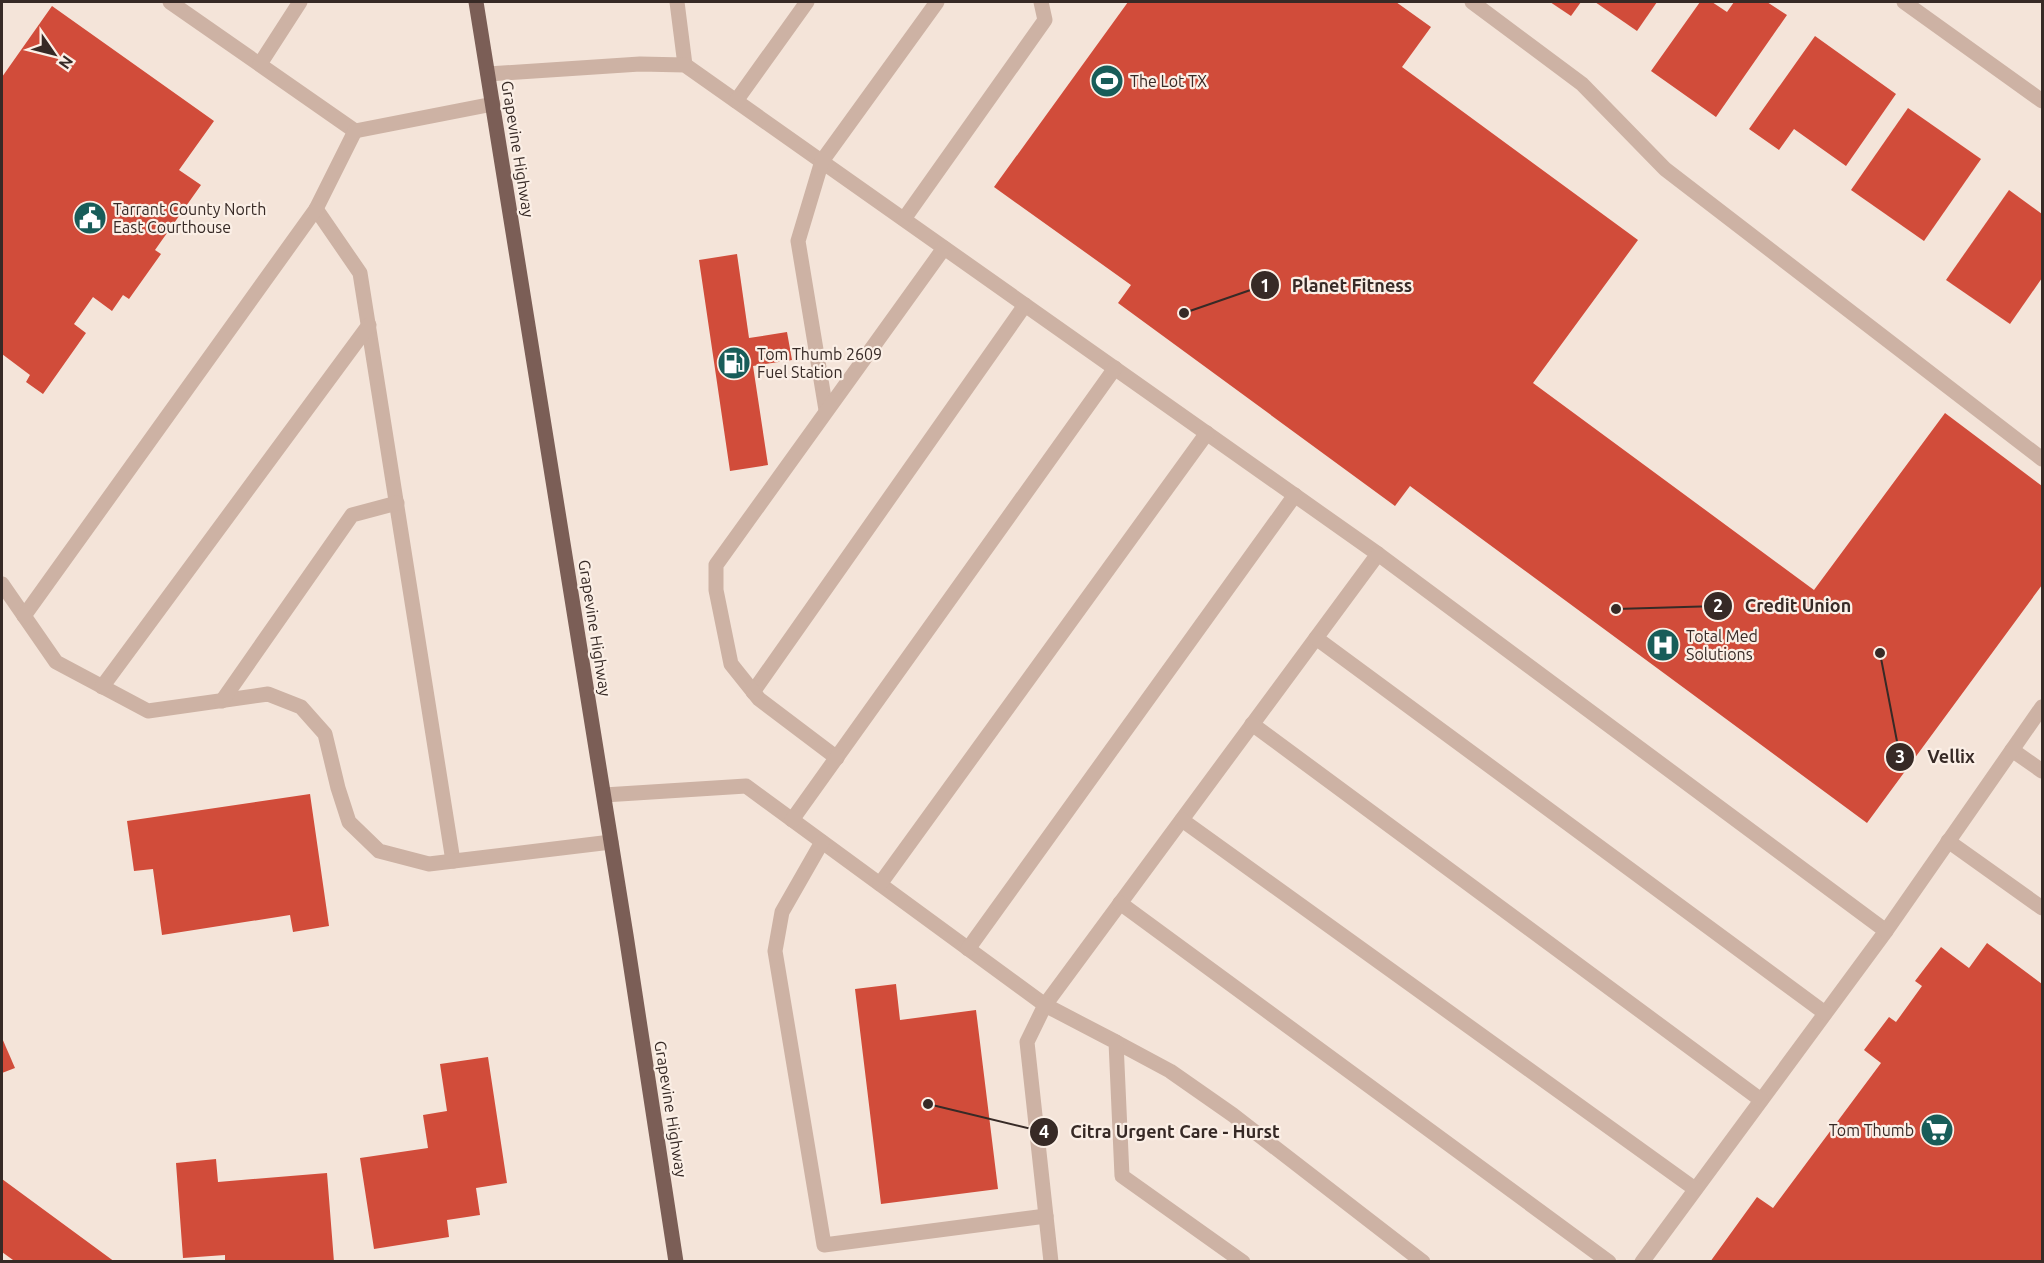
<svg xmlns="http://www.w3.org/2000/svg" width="2044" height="1263" font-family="Ubuntu,sans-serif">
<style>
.building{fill:#d14c3a}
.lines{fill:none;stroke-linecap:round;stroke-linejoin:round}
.service{stroke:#cdb2a4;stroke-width:15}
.minor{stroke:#cdb2a4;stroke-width:15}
.primary{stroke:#7b5e56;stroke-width:15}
.labels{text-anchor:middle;stroke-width:4.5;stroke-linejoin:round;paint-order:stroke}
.poi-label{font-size:16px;fill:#372a26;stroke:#fbefe6;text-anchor:start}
.street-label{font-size:16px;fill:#372a26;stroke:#fbefe6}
.leader{fill:none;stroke:#372a26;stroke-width:2}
.callout-dot{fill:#372a26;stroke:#fbefe6;stroke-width:2}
.mark-label{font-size:18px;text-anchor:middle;font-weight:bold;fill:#fff}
.callout-label{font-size:18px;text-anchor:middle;font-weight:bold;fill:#372a26;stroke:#fbefe6;stroke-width:4.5;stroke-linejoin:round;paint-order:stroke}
</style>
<rect width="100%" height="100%" fill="#f4e4d9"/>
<g class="building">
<path d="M1128,2H1396L1431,27L1402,67L1638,240L1533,383L1814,590L1945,413L2042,486V585L1867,823L1410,486L1395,506L1118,303L1131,285L994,187Z"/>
<path d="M1550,2H1581L1571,16Z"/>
<path d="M1595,2H1657L1637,31Z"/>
<path d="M1700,2H1712L1727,12L1734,2H1767L1787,15L1716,117L1651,71Z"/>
<path d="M52,6L214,121L179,170L201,185L155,250L161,254L129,299L123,295L112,311L93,297L74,324L86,333L43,394L26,382L30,375L2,354V77Z"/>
<path d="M1815,36L1896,94L1846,166L1794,129L1779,150L1749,129Z"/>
<path d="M1908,108L1981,159L1924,241L1851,190Z"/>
<path d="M2009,190L2042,214V278L2010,324L1946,280Z"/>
<path d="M737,254L749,338L787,332L792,360L753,366L768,465L730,471L699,260Z"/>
<path d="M310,794L329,926L293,932L290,915L162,935L153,869L134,871L127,821Z"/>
<path d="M1987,943L2042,984V1262H1710L1757,1197L1773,1208L1881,1063L1864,1050L1889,1017L1896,1022L1922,986L1915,981L1941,947L1969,968Z"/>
<path d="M896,984L900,1020L976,1010L998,1189L881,1204L855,989Z"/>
<path d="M2,1038L15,1068L2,1073Z"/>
<path d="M488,1057L507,1183L476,1188L480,1215L447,1220L449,1237L374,1249L360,1158L428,1148L423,1115L447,1111L440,1064Z"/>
<path d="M216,1159L218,1182L327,1173L334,1262H225V1255L183,1258L176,1163Z"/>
<path d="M2,1179L115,1262H12L13,1260L2,1252Z"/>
</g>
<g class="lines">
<g class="service">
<path d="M170,2L355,131L493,104"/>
<path d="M677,2L685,65"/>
<path d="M1472,2L1582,84L1665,169L2042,459"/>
<path d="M260,64L300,2"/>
<path d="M488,74L640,64L685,65L1378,554L1045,1005L746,786L604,795"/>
<path d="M736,101L807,2"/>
<path d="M316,209L360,273L453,861"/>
<path d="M904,219L1045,20L1041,2"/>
<path d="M826,410L798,241L822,161L937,2"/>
<path d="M1378,554L1886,931L1642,1262"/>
<path d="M2,584L56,662L148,711L268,694L301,707L325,734L338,788L349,822L379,851L429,864L611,842"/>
<path d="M24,616L316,209L355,131"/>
<path d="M1316,638L1825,1013"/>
<path d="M102,687L369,325"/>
<path d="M753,692L1025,305"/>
<path d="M222,701L352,515L397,503"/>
<path d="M1252,724L1761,1100"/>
<path d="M2012,750L2042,771"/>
<path d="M837,758L759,699L731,664L716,590V565L944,248"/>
<path d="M792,820L1115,368"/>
<path d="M1182,820L1695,1189"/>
<path d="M1948,841L2042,908"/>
<path d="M822,842L782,912L775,951L824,1245L1046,1216"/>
<path d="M880,884L1207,433"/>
<path d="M1120,903L1609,1262"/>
<path d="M1886,931L2042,707"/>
<path d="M968,949L1295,495"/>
<path d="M1116,1042L1170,1071L1233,1115L1423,1262"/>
<path d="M1051,1262L1027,1042L1045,1005L1116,1042L1122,1176L1243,1262"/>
</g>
<path class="minor" d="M1904,2L2042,101"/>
<path class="primary" d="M476,2L626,935L676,1262"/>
</g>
<defs>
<g id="stadium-disc" transform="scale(1.725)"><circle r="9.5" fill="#185d59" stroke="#fbefe6"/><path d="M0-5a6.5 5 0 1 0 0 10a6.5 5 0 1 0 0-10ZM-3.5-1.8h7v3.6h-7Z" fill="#fff"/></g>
<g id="civic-disc" transform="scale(1.725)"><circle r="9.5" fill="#185d59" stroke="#fbefe6"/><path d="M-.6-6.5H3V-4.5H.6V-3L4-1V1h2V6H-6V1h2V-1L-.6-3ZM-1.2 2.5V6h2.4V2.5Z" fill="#fff"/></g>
<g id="fuel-disc" transform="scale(1.725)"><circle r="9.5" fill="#185d59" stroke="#fbefe6"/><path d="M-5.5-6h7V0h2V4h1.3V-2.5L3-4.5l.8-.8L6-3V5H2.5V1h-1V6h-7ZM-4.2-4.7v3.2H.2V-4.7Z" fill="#fff"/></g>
<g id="hospital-disc" transform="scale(1.725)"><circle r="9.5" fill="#185d59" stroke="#fbefe6"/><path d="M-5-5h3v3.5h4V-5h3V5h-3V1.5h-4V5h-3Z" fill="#fff"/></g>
<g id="supermarket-disc" transform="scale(1.725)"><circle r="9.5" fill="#185d59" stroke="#fbefe6"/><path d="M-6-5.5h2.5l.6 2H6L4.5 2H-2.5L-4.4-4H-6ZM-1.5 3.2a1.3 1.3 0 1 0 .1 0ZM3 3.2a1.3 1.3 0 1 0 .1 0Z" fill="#fff"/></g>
</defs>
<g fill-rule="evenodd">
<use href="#stadium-disc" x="1107" y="81"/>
<use href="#civic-disc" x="90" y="218"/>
<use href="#fuel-disc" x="734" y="363"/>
<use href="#hospital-disc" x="1663" y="645"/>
<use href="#supermarket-disc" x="1937" y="1130"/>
</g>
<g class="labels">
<g class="poi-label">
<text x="1130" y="87">The Lot TX</text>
<text x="113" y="215">Tarrant County North<tspan x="113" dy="18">East Courthouse</tspan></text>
<text x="757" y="360">Tom Thumb 2609<tspan x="757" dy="18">Fuel Station</tspan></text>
<text x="1686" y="642">Total Med<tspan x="1686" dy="18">Solutions</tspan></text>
<text x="1914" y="1136" text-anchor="end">Tom Thumb</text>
</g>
<g class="street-label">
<text transform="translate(518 149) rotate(81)" y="6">Grapevine Highway</text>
<text transform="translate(595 628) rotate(81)" y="6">Grapevine Highway</text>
<text transform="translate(671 1109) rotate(81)" y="6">Grapevine Highway</text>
</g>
</g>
<path class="leader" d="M1184 313L1265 285M1616 609L1718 606M1880 653L1900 757M928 1104L1044 1132"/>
<g class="callout-dot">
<circle cx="1184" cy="313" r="6"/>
<circle cx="1616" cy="609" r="6"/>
<circle cx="1880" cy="653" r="6"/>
<circle cx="928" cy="1104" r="6"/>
<circle cx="1265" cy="285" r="15"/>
<circle cx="1718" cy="606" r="15"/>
<circle cx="1900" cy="757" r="15"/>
<circle cx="1044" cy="1132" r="15"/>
</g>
<g class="mark-label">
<text x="1265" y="292">1</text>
<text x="1718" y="612">2</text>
<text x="1900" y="763">3</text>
<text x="1044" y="1138">4</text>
</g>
<g class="callout-label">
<text x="1352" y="292">Planet Fitness</text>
<text x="1798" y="612">Credit Union</text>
<text x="1951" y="763">Vellix</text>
<text x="1175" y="1138">Citra Urgent Care - Hurst</text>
</g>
<rect width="2044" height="1263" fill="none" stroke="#372a26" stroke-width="6"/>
<g transform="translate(54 54) rotate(125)" stroke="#fbefe6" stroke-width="4.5" paint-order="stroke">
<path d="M0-4.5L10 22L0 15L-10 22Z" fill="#372a26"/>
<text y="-9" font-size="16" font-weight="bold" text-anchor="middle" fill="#372a26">N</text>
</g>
</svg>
